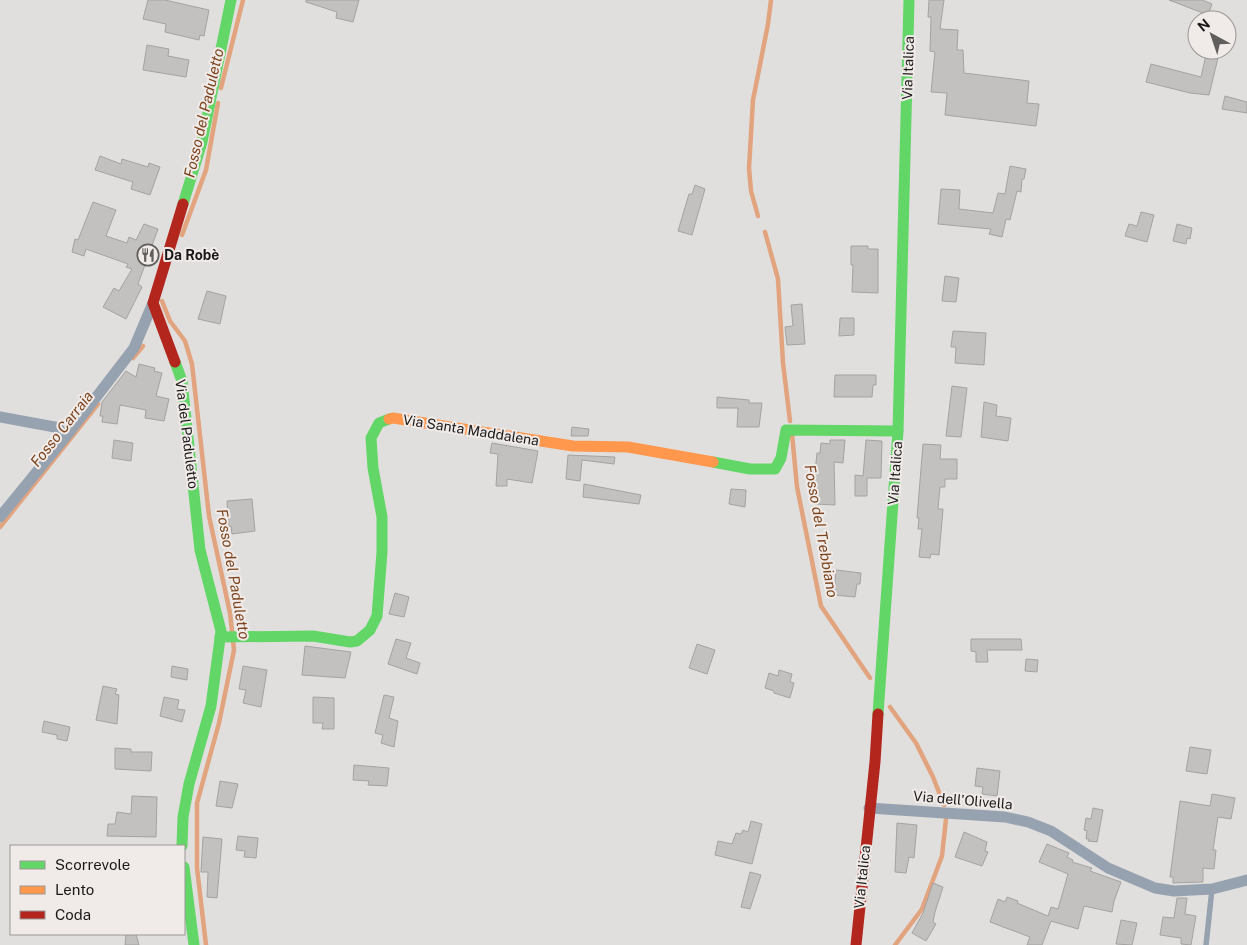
<svg xmlns="http://www.w3.org/2000/svg" width="1247" height="945" font-family="'Public Sans',sans-serif">
<style>
.lines{fill:none;stroke-linecap:round;stroke-linejoin:round}
.stream{stroke:#e1a47e;stroke-width:4.5}
.building{fill:#c3c1bf;stroke:#a4a3a2}
.lane{stroke:#97a2b0;stroke-width:5.5}
.street{stroke:#97a2b0;stroke-width:11}
.fast{stroke:#63d668;stroke-width:11}
.slow{stroke:#ff974d;stroke-width:11}
.jam{stroke:#b3261e;stroke-width:11}
.labels{text-anchor:middle;stroke-width:4;stroke-linejoin:round;paint-order:stroke}
.street-label{font-size:14px;fill:#1a1818;stroke:#f0ebe8}
.poi-label{font-size:14px;font-weight:bold;fill:#1a1818;stroke:#f0ebe8;text-anchor:start}
.water-label{font-size:15px;font-style:italic;fill:#7c441e;stroke:#f0ebe8}
</style>
<rect width="100%" height="100%" fill="#e1dfdd"/>
<g class="lines">
<g class="stream">
<path d="M221,88L243,0"/>
<path d="M758,216L751,191L749,168L753,100L768,24L771,0"/>
<path d="M765,232L778,279L783,363L790,421"/>
<path d="M182,235L206,170L218,103"/>
<path d="M162,301L170,321L185,341L192,364L209,516L230,613L234,650L219,723L197,803V868L206,945"/>
<path d="M133,358L143,346"/>
<path d="M792,434L797,487L821,606L870,678"/>
<path d="M0,527L98,404"/>
<path d="M890,707L916,743L933,777L944,805"/>
<path d="M895,945L922,909L942,856L946,819"/>
</g>
</g>
<g class="building">
<path d="M148,0H165L209,10L204,36L200,35L199,40L165,32L166,24L143,19Z"/>
<path d="M306,0H359L353,22L336,18L337,12L306,2Z"/>
<path d="M929,0H944L940,29L958,30L957,50H963L964,73L1029,81L1027,103L1039,104L1036,126L945,115L947,93L931,92L935,52L930,51L931,17H928Z"/>
<path d="M1169,0H1202L1212,4L1208,15Z"/>
<path d="M147,45L169,49L168,56L189,60L186,77L143,70Z"/>
<path d="M1206,55L1218,58L1209,95L1190,93L1146,82L1151,64L1201,77Z"/>
<path d="M1225,96L1247,102V113L1222,109Z"/>
<path d="M100,156L121,164L122,159L148,167L149,163L160,167L150,195L131,189L133,182L95,170Z"/>
<path d="M1010,166L1026,169L1024,179H1022L1021,192L1017,191L1010,220L1006,219L1002,237L989,234L991,229L938,224L941,189L960,190L959,209L993,213L998,193L1005,194Z"/>
<path d="M695,185L705,189L692,235L678,231L689,194H692Z"/>
<path d="M93,202L116,210L106,236L127,243L129,237L136,240L144,224L158,229L138,284L142,287L126,319L103,307L114,288L119,291L132,269L126,267L128,264L86,249L84,256L72,252L75,239L78,240Z"/>
<path d="M1141,212L1154,215L1147,242L1125,236L1129,224L1137,226Z"/>
<path d="M1177,224L1192,228L1190,239L1187,238L1186,244L1173,241Z"/>
<path d="M851,246H868V249H878V293L852,292L853,265H851Z"/>
<path d="M945,276L959,278L956,302L942,301Z"/>
<path d="M207,291L226,296L220,324L198,319Z"/>
<path d="M802,304L805,344L787,345L785,327L793,326L791,305Z"/>
<path d="M840,318H854V335L839,336Z"/>
<path d="M953,331L986,333L984,365L955,363L956,347H951Z"/>
<path d="M139,364L155,368L154,371L162,373L156,396L169,399L164,421L145,418L146,410L120,405L117,424L102,422L103,416H100L102,402L126,371L136,377Z"/>
<path d="M835,375H876V385H873L872,397H834Z"/>
<path d="M952,386L967,388L961,437L946,436Z"/>
<path d="M717,397L749,400V403H762L759,427H737L738,408H717Z"/>
<path d="M984,402L997,405L996,416L1011,418L1008,441L981,437Z"/>
<path d="M572,427L589,429L588,436H571Z"/>
<path d="M114,440L133,443L131,461L112,458Z"/>
<path d="M830,440H845L843,463L834,462L835,505L815,504L813,473H815L817,453H820L821,443L830,444Z"/>
<path d="M866,440L882,441L881,478H867V496H855V475L863,476Z"/>
<path d="M492,443L538,451L532,483L507,479V486H496L498,454L490,453Z"/>
<path d="M923,444L941,445L940,459H957V479H945V487H940L938,509H943L939,555L931,554L930,558L919,557L922,529H918L919,518H917Z"/>
<path d="M568,455L615,457L614,464L582,460L580,481L566,479Z"/>
<path d="M584,484L641,495L639,504L583,497Z"/>
<path d="M731,489L746,490L745,507L729,504Z"/>
<path d="M252,499L255,531L232,534L231,526L229,527L227,501Z"/>
<path d="M836,570L861,573L860,584H857L855,597L834,595Z"/>
<path d="M395,593L409,597L404,617L389,614Z"/>
<path d="M396,639L411,643L406,658L420,663L417,674L388,664Z"/>
<path d="M971,639H1021L1022,650H987L988,662H976V652L971,651Z"/>
<path d="M697,644L715,650L707,674L689,668Z"/>
<path d="M305,646L351,652L345,678L302,675Z"/>
<path d="M1026,659L1038,660L1037,672L1025,671Z"/>
<path d="M172,666L188,669L187,680L171,677Z"/>
<path d="M243,666L267,670L261,707L243,703L246,690L239,689Z"/>
<path d="M779,670L792,674L790,682L794,683L790,698L774,693V691L765,688L769,673L778,676Z"/>
<path d="M103,686L117,689L115,694L119,695L117,724L96,720Z"/>
<path d="M384,695L394,697L389,718L398,721L394,747L381,743L383,735L375,733Z"/>
<path d="M164,697L179,700L177,709L185,710L182,722L160,716Z"/>
<path d="M313,697L334,698V729H322L323,723H313Z"/>
<path d="M44,721L70,727L67,741L57,739V735L42,732Z"/>
<path d="M1190,747L1211,750L1207,774L1186,771Z"/>
<path d="M115,748L131,749V752H152L151,771L115,769Z"/>
<path d="M354,765L389,768L387,786L368,785L369,781L353,780Z"/>
<path d="M977,768L1000,771L997,796L982,794L983,787L975,786Z"/>
<path d="M220,781L238,784L232,808L216,806Z"/>
<path d="M1212,794L1235,798L1231,819L1218,817L1213,850H1216L1214,869L1203,868V882L1173,883V877H1170L1180,801L1210,806Z"/>
<path d="M132,796L157,797L156,837L107,836L108,824H115L117,812L131,814Z"/>
<path d="M1093,808L1103,810L1097,842L1088,841L1089,839H1086L1087,831L1084,830L1086,818L1091,819Z"/>
<path d="M751,821L762,824L752,864L715,855L718,841L732,844L736,833L741,834L743,830L748,832Z"/>
<path d="M897,823L917,825L914,858L909,857L906,873L895,872Z"/>
<path d="M964,832L987,842L985,851L988,852L982,866L955,857Z"/>
<path d="M238,836L258,838L256,858L244,857L245,851L236,850Z"/>
<path d="M203,837L222,839L217,898L207,897L208,872H201Z"/>
<path d="M1047,844L1069,853L1067,857L1073,860L1072,862L1092,868L1090,871L1121,882L1114,901L1112,912L1084,906L1078,929L1051,921L1042,945H1027L1030,937L990,922L998,899L1005,902L1007,897L1018,901L1017,903L1048,916L1051,907L1058,909L1068,874L1039,862Z"/>
<path d="M750,872L761,875L750,909L741,907Z"/>
<path d="M933,883L943,887L935,912L933,922L936,924L926,941L912,933L923,913Z"/>
<path d="M1177,898H1187L1185,914L1196,916L1191,945L1181,944V938L1160,935L1163,917L1174,918Z"/>
<path d="M1121,920L1137,923L1132,945L1116,944Z"/>
<path d="M126,934H136L139,945H125Z"/>
</g>
<g class="lines">
<path class="lane" d="M1206,945L1212,889"/>
<g class="street">
<path d="M0,417L71,430"/>
<path d="M0,517L71,430L134,348L153,303"/>
<path d="M869,808L1005,817L1028,822L1051,831L1108,868L1155,888L1174,891L1212,889L1247,880"/>
</g>
<g class="fast">
<path d="M183,204L202,142L231,0"/>
<path d="M175,362L182,381L200,550L221,631L211,706L189,784L183,817L182,846"/>
<path d="M713,462L750,469H775L781,458L786,430L898,431"/>
<path d="M220,637L313,636L350,642L357,641L370,630L377,616L382,552V517L373,468L371,438L379,423L389,419"/>
<path d="M878,714L898,431L909,0"/>
<path d="M184,867L194,945"/>
</g>
<path class="slow" d="M389,419L393,418L573,446L628,447L713,462"/>
<g class="jam">
<path d="M175,362L153,303L183,204"/>
<path d="M856,945L875,762L878,714"/>
</g>
</g>
<defs>
<g id="restaurant-ring" transform="scale(1.125)"><circle r="9.5" fill="#f0ebe8" stroke="#605e5d" stroke-width="1.5"/><path d="M-5-6h1v4h1v-4h1v4h1v-4h1v5L-1.5 .5V6h-2V.5L-5-1ZM5-6V6H3V1.5H1.5Q1.5-4 5-6Z" fill="#605e5d"/></g>
</defs>
<g fill-rule="evenodd">
<use href="#restaurant-ring" x="148" y="255"/>
</g>
<g class="labels">
<g class="street-label">
<text transform="translate(908 68) rotate(-88)" y="5">Via Italica</text>
<text transform="translate(471 430) rotate(9)" y="5">Via Santa Maddalena</text>
<text transform="translate(187 434) rotate(83)" y="5">Via del Paduletto</text>
<text transform="translate(895 473) rotate(-86)" y="5">Via Italica</text>
<text transform="translate(963 800) rotate(5)" y="5">Via dell'Olivella</text>
<text transform="translate(862 877) rotate(-84)" y="5">Via Italica</text>
</g>
<g class="poi-label">
<text x="164" y="260">Da Robè</text>
</g>
<g class="water-label">
<text transform="translate(204 113) rotate(-77)" y="5">Fosso del Paduletto</text>
<text transform="translate(62 429) rotate(-52)" y="5">Fosso Carraia</text>
<text transform="translate(821 531) rotate(80)" y="5">Fosso del Trebbiano</text>
<text transform="translate(233 574) rotate(80)" y="5">Fosso del Paduletto</text>
</g>
</g>
<rect x="10" y="845" width="175" height="90" fill="#f0ebe8" stroke="#9a9795"/>
<rect x="20" y="861" width="25" height="8" fill="#63d668" stroke="#9a9795"/>
<text x="55" y="870" font-size="15" fill="#1a1818">Scorrevole</text>
<rect x="20" y="886" width="25" height="8" fill="#ff974d" stroke="#9a9795"/>
<text x="55" y="895" font-size="15" fill="#1a1818">Lento</text>
<rect x="20" y="911" width="25" height="8" fill="#b3261e" stroke="#9a9795"/>
<text x="55" y="920" font-size="15" fill="#1a1818">Coda</text>
<g transform="translate(1212 35) rotate(320)"><circle r="24" fill="#f0ebe8" stroke="#9a9795"/>
<path d="M0-4L9 19L0 12L-9 19Z" fill="#605e5d"/>
<text y="-8" font-size="14" font-weight="bold" text-anchor="middle" fill="#1a1818">N</text>
</g>
</svg>
